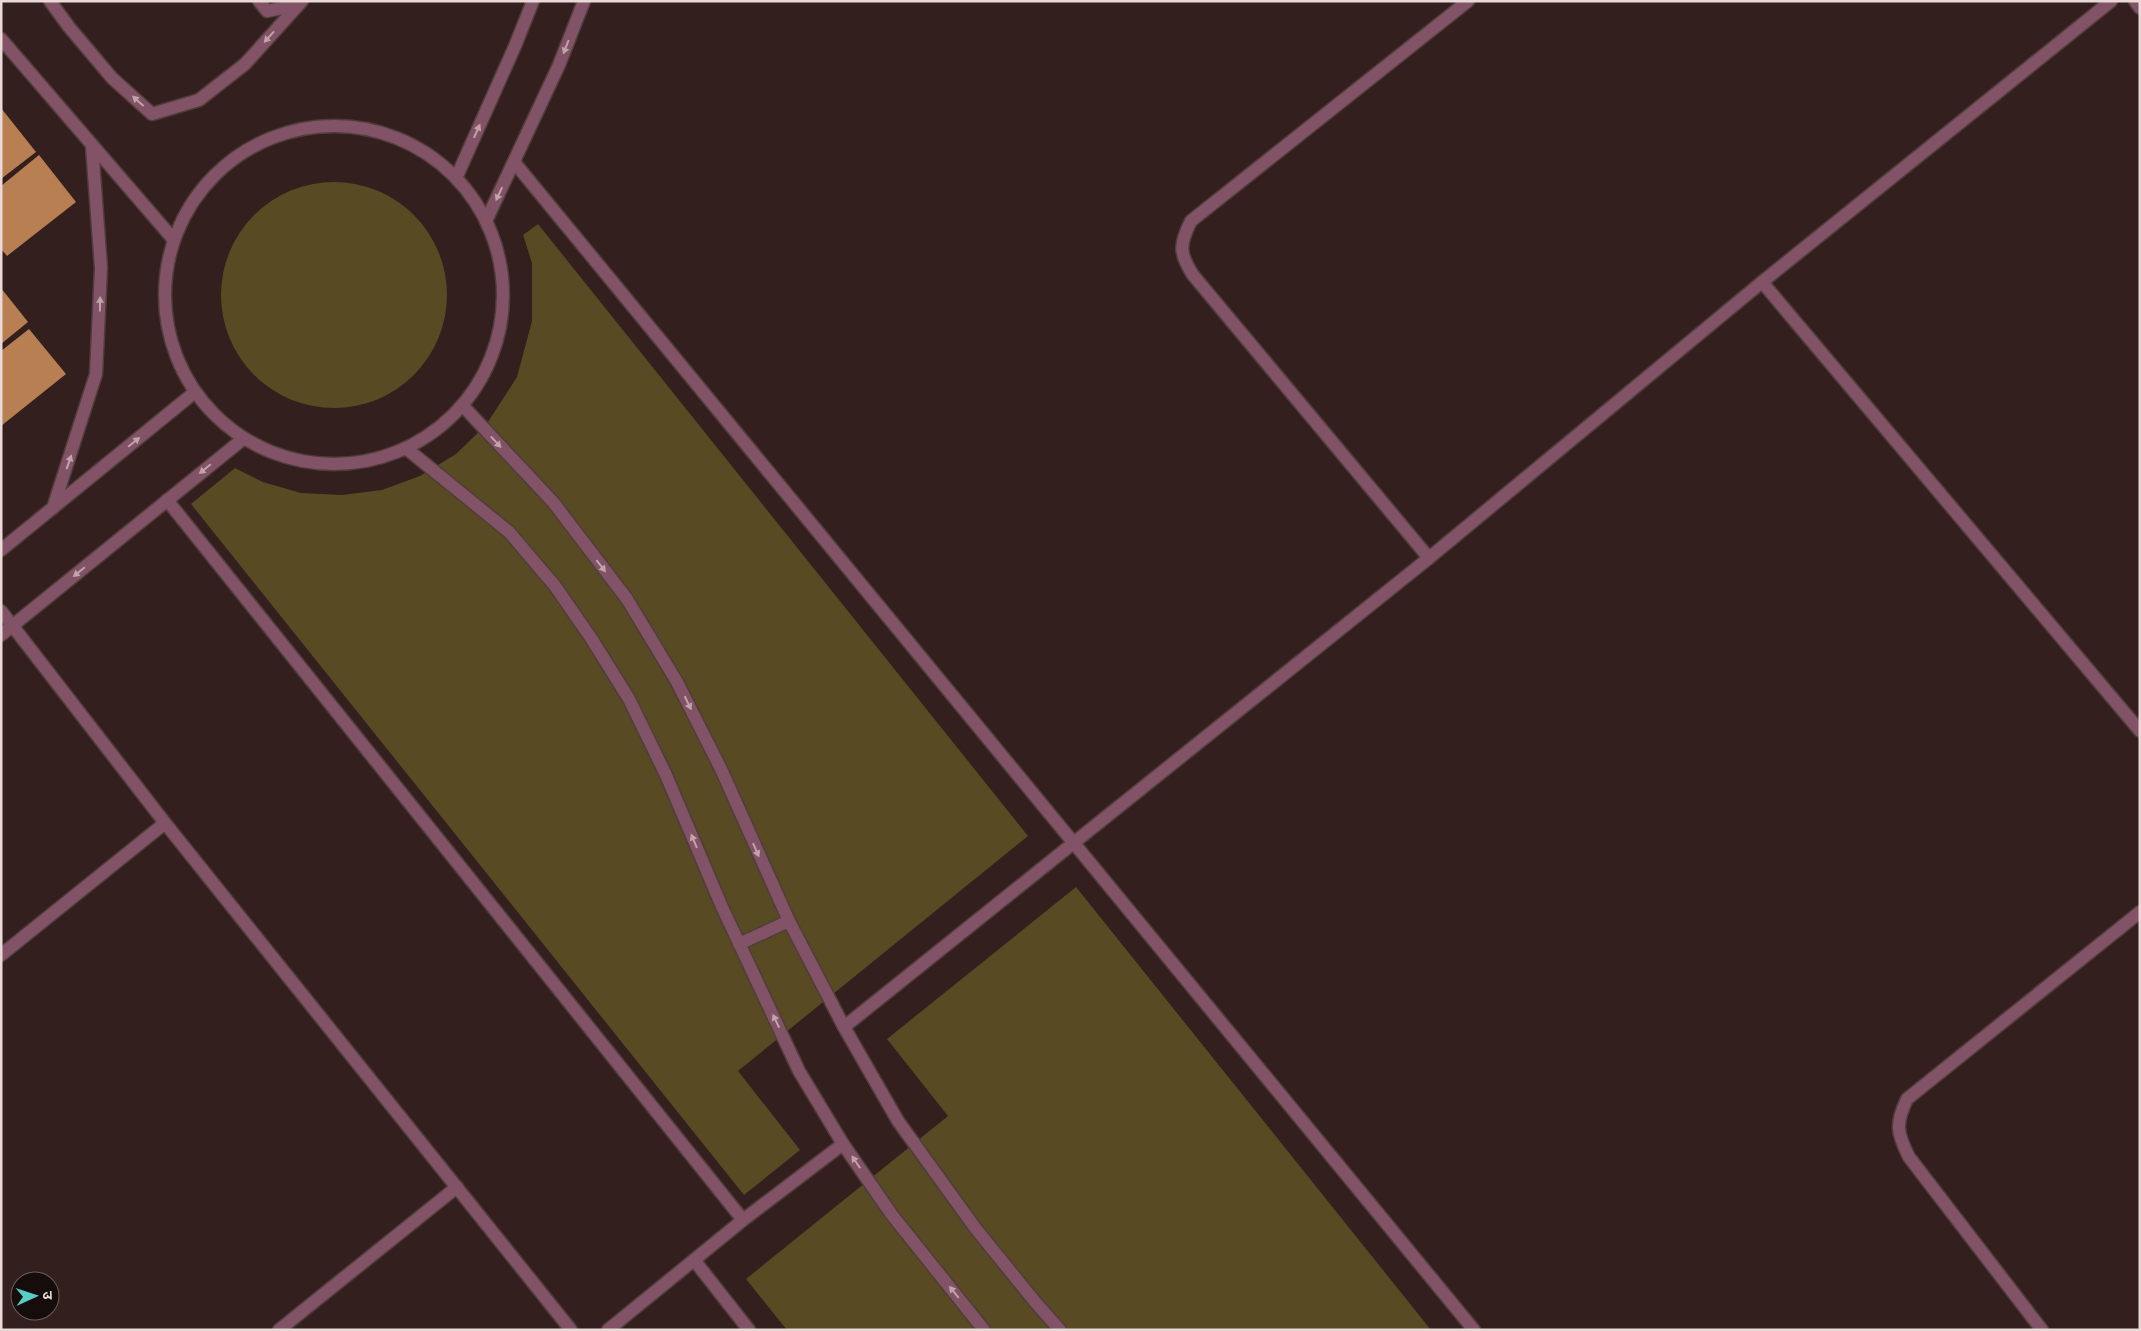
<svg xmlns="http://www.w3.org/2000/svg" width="2141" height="1331" font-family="'Work Sans','Noto Sans Devanagari',sans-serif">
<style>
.green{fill:#584a23}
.building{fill:#b87f53}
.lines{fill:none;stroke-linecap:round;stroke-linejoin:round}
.minor-casing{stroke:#503d3b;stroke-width:15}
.minor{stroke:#825266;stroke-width:12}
.oneway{fill:#c0a4aa}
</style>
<rect width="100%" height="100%" fill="#331f1d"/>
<g class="green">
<circle cx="334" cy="295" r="113"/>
<path d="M538,224L1028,836L738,1071L800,1150L744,1195L191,504L235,468L263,482L301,493L342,495L382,490L420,476L456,454L486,425L517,377L532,321V263L523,235Z"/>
<path d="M1076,887L1431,1330H787L746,1279L948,1116L887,1039Z"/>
</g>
<g class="building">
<path d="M1,108L36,152L1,179Z"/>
<path d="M39,155L76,202L7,256L1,249V186Z"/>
<path d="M1,288L28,322L1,344Z"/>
<path d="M29,329L66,374L1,426V351Z"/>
</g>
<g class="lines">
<g class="minor-casing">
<g id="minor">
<path d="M50,1L69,27L112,78L152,114L199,100L245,64L302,1"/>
<path d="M259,1L267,11L297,5"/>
<path d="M2135,1L2140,8"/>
<path d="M1,39L174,240"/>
<circle cx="334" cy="295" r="169"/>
<path d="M514,162L1474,1330"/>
<path d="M457,176L515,46L533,1"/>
<path d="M486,221L559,65L584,1"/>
<path d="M1762,282L2140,731"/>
<path d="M463,406L553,502L627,599L677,682L721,769L789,921L844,1027L898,1121L976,1229L1036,1303L1060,1330"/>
<path d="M407,449L509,532L555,586L591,638L629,699L666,775L722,907L799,1071L843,1144L892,1215L984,1330"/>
<path d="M167,500L743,1220"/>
<path d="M53,508L96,374L101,268L92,146"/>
<path d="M1,550L195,392"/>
<path d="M1429,558L1193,275C1179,253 1179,245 1191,221L1468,1"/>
<path d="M1,611L165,823L571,1330"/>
<path d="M1,635L243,439"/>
<path d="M739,944L789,921"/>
<path d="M1,955L165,823"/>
<path d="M844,1027L1429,558L1762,282L2111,1"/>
<path d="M694,1260L749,1330"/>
<path d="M279,1330L457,1187"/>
<path d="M608,1330L743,1220L843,1144"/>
<path d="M2042,1330L1909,1157C1897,1133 1895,1124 1907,1099L2140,912"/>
</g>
</g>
<use href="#minor" class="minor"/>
</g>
<defs><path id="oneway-solid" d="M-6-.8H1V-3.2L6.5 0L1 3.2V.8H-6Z" transform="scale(1.25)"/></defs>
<g class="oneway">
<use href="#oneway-solid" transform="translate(269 37) rotate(132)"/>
<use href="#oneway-solid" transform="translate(566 47) rotate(111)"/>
<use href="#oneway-solid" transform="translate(138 101) rotate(-138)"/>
<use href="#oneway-solid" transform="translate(477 131) rotate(-66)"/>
<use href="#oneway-solid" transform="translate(499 194) rotate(115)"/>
<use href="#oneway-solid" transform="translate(100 304) rotate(-89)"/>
<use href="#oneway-solid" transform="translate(134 442) rotate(-39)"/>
<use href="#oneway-solid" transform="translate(496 442) rotate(47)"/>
<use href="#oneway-solid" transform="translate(69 462) rotate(-71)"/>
<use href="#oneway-solid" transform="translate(205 469) rotate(141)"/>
<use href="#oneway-solid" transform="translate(601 566) rotate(52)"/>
<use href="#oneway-solid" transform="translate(79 572) rotate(141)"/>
<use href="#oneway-solid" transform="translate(688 703) rotate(64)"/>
<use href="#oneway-solid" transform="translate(694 841) rotate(-113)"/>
<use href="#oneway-solid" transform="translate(756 850) rotate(66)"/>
<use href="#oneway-solid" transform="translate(776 1021) rotate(-115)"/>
<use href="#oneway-solid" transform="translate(856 1162) rotate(-124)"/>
<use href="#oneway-solid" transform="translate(954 1292) rotate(-129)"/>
</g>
<rect width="2141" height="1331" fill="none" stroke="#e9dad8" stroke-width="5"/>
<g transform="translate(35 1296) rotate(87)"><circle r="24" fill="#150c0b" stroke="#6a5e5d"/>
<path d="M0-4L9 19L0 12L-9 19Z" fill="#56cec3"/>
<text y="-8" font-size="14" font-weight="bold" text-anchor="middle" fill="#e9dad8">उ</text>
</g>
</svg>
